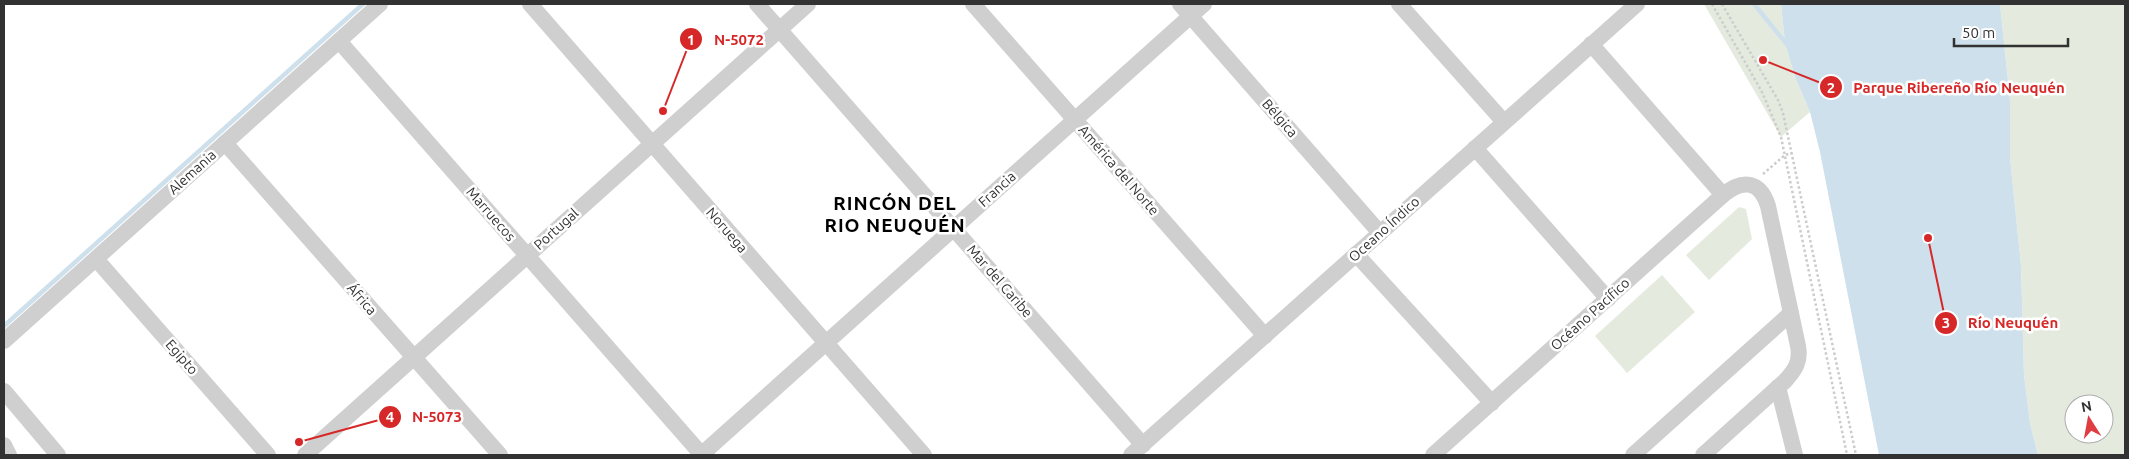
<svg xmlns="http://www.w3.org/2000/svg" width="2129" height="459" font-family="Ubuntu,sans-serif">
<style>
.green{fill:#e4ebde;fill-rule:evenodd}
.water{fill:#cee0ec}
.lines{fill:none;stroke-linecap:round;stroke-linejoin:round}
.stream{stroke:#cee0ec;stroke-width:4.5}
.path{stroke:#ccc;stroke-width:2.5;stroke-dasharray:2.5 2.5;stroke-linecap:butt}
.street{stroke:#cfcfcf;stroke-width:16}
.labels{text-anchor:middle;stroke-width:5;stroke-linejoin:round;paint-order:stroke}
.street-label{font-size:14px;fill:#323232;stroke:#fff}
.district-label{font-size:19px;font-weight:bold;letter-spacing:1px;fill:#000;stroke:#fff}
.leader{fill:none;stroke:#d62828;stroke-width:2}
.callout-dot{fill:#d62828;stroke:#fff;stroke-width:2}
.mark-label{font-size:15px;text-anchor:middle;font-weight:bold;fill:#fff}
.callout-label{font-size:15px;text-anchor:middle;font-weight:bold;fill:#d62828;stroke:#fff;stroke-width:5;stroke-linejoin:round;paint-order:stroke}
</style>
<rect width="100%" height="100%" fill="#fff"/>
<g class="green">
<path d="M1704,4H1781L1785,43L1795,77L1810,112L1781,137Z"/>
<path d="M2000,4H2125V455H2038L2030,423L2024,375L2021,265L2010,158V100ZM2074,404H2104V434H2074Z"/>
<path d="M1739,207L1746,209L1752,239L1709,280L1686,255Z"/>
<path d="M1662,275L1695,312L1627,373L1595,336Z"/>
</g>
<path class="water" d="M1781,4H2000L2010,100V158L2021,265L2024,375L2030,423L2038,455H1879L1820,152L1810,112L1795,77L1785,43Z"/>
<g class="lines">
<g class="stream">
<path d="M1754,4L1789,47"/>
<path d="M4,326L363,4"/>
</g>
<g class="path">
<path d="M1712,4L1762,92L1781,137L1847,455"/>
<path d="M1722,4L1778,100L1783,113L1856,455"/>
<path d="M1763,174L1785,155L1792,153"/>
</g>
<g class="street">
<path d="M530,4L924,455"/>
<path d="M757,4L1143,445"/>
<path d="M973,4L1265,336"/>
<path d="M1180,4L1380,233"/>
<path d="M1399,4L1504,122"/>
<path d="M339,41L702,455"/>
<path d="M1591,44L1723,195"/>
<path d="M225,143L500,455"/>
<path d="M1475,148L1608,299"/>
<path d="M1356,254L1492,403"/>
<path d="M96,259L268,455"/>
<path d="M4,341L380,4"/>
<path d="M1778,387L1795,455"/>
<path d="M4,391L58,455"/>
<path d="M4,445L9,455"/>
<path d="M305,455L808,4"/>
<path d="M701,455L1204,4"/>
<path d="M1131,455L1637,4"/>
<path d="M1433,455L1723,195C1742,179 1760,180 1768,206L1798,346C1801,362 1795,370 1785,381L1703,455"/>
<path d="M1633,455L1791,313"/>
</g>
</g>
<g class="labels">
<g class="street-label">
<text transform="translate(1280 118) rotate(49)" y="5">Bélgica</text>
<text transform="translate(1119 170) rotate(49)" y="5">América del Norte</text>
<text transform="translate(192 172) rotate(-42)" y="5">Alemania</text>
<text transform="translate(997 189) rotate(-42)" y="5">Francia</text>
<text transform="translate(491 214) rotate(49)" y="5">Marruecos</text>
<text transform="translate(556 229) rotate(-42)" y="5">Portugal</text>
<text transform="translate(1384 229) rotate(-42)" y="5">Oceano Índico</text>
<text transform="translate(727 230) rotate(49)" y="5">Noruega</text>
<text transform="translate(1000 281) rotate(49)" y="5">Mar del Caribe</text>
<text transform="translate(362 299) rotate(49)" y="5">África</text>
<text transform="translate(1590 314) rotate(-42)" y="5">Océano Pacífico</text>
<text transform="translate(182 357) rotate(49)" y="5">Egipto</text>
</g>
<g class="district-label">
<text x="895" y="210">RINCÓN DEL<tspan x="895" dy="22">RIO NEUQUÉN</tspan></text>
</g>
</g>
<path class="leader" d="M663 111L691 39M1763 60L1831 87M1928 238L1946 323M299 442L390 417"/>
<g class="callout-dot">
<circle cx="663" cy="111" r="5"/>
<circle cx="1763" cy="60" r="5"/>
<circle cx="1928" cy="238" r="5"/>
<circle cx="299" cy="442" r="5"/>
<circle cx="691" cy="39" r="12"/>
<circle cx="1831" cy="87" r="12"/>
<circle cx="1946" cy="323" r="12"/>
<circle cx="390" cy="417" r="12"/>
</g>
<g class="mark-label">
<text x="691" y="45">1</text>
<text x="1831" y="93">2</text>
<text x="1946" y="328">3</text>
<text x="390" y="422">4</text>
</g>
<g class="callout-label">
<text x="739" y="45">N-5072</text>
<text x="1959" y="93">Parque Ribereño Río Neuquén</text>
<text x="2013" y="328">Río Neuquén</text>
<text x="437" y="422">N-5073</text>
</g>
<rect width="2129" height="459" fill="none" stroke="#323232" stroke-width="10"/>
<g transform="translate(2089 419) rotate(349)"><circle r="24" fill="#ffffff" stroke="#adadad"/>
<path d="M0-4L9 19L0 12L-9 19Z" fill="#e03d43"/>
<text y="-8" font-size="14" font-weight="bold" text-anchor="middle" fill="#323232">N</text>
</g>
<path d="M1954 38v8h114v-8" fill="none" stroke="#323232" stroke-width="2.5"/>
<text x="1962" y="38" font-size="15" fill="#323232" stroke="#ffffff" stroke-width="4" paint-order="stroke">50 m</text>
</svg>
